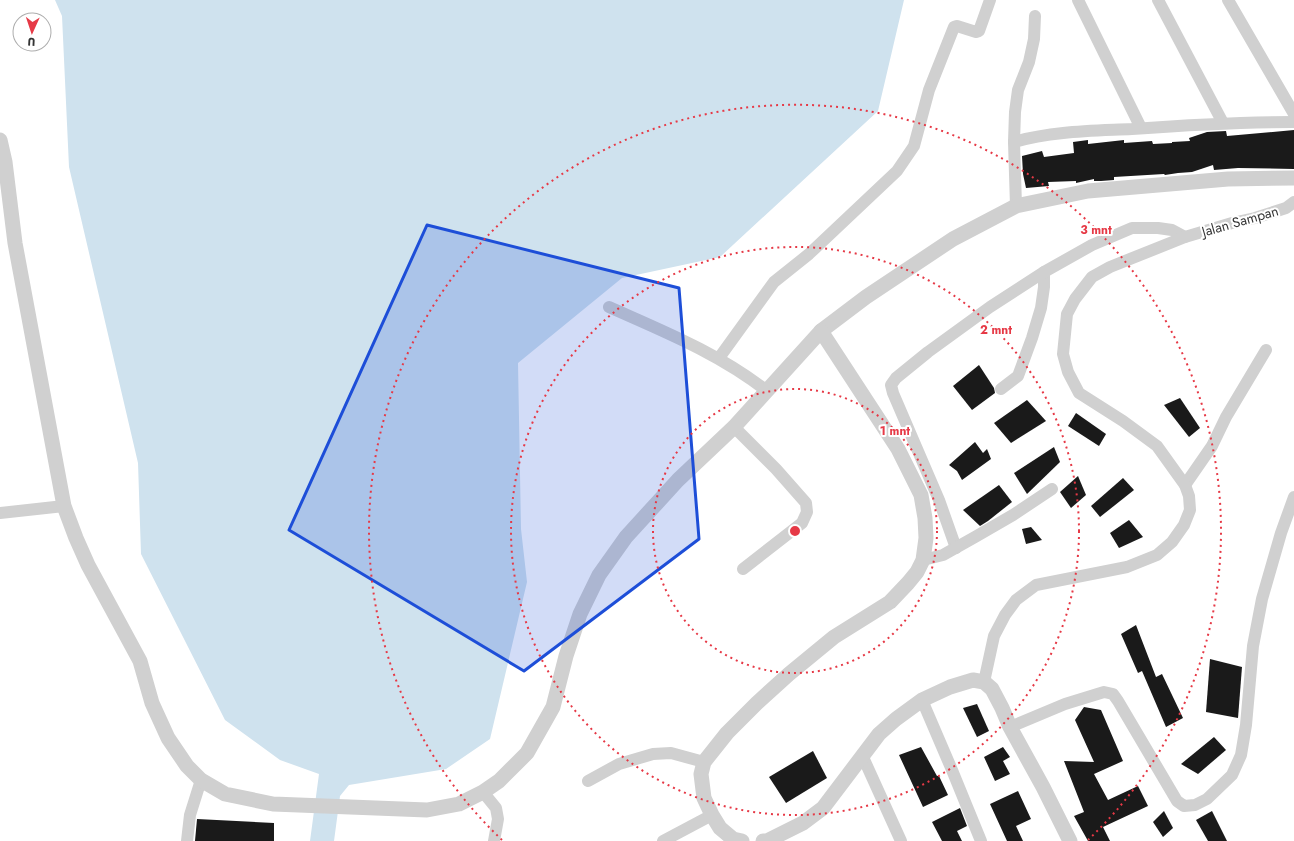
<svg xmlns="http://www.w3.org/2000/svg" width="1294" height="841" font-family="Jost,sans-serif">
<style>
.water{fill:#cfe2ee}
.building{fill:#1a1a1a}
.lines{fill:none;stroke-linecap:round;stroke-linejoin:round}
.minor{stroke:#d0d0d0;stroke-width:12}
.tertiary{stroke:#d0d0d0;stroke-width:15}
.marked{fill:#1d4ed8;fill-opacity:0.2;stroke:#1d4ed8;stroke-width:3;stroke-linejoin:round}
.ring{fill:none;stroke:#e63946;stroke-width:2;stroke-dasharray:2 4}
.labels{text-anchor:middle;stroke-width:4;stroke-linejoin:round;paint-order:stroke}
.street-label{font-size:14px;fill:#333;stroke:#fff}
.centre{fill:#e63946;stroke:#fff;stroke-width:2}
.ring-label{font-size:12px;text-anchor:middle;font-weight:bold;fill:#e63946;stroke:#fff;stroke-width:4;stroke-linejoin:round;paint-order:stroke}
</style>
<rect width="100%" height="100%" fill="#fff"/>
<path class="water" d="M55,0H904L878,111L720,257L622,278L518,363L521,529L527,582L490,739L446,769L349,785L340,796L334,841H310L319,774L280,760L225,720L141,554L138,463L69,167L62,16Z"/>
<g class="building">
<path d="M1294,130V169L1238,168L1214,170L1213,165L1192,172L1178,173L1165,175L1164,174L1114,177V180L1101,181H1094V179L1076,183V181L1048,182L1049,186L1026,188L1023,174L1022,156L1042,151L1044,157L1074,153L1073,142L1088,140V144L1124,140V143L1152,141L1153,144L1172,143V142L1190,141L1189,138L1207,132L1226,131L1227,136Z"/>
<path d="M979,365L994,388L995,393L972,410L953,386Z"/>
<path d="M1180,398L1200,428L1189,437L1164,405Z"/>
<path d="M1027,400L1046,421L1011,443L994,423Z"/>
<path d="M1076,413L1106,434L1099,446L1068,426Z"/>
<path d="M975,442L983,453L987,449L991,459L962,480L957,471L949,465Z"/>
<path d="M1054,447L1060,462L1027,494L1014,473Z"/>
<path d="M1078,476L1086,495L1071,508L1060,492Z"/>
<path d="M1123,478L1134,490L1100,517L1091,506Z"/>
<path d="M999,485L1012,502L988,521L980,526L963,510Z"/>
<path d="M1129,520L1143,537L1119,548L1110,533Z"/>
<path d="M1031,527L1042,540L1026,544L1022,529Z"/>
<path d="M1136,625L1156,677L1162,674L1183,718L1166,727L1142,671L1138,673L1121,634Z"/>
<path d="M1210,659L1242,667L1238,718L1206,712Z"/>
<path d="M977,704L989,731L977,737L963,708Z"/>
<path d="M1084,707L1101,710L1123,761L1094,774L1108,800L1138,786L1148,806L1103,827L1110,841H1088L1074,816L1084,812L1064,761L1094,762L1075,720Z"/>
<path d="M1214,737L1226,750L1198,774L1181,764Z"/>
<path d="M921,747L937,776H939L948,795L923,807L899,755Z"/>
<path d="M1003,747L1010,757L1003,761L1010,774L995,781L984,757Z"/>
<path d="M813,751L827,778L786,803L769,777Z"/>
<path d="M1018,791L1031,819L1016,826L1023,841H1007L990,804Z"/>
<path d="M960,808L967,826L957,831L962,841H942L932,822Z"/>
<path d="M1164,811L1173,828L1163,837L1153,822Z"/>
<path d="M1212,811L1227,841H1208L1196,820Z"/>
<path d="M197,819L274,823V841H195Z"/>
</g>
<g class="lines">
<g class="minor">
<path d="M1078,0L1141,128"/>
<path d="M1158,0L1223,123"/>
<path d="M1228,0L1294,114"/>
<path d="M1014,142L1015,112L1018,90L1029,62L1034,39L1035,16"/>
<path d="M1016,206L1014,142C1052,131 1093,131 1132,129C1186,125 1240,122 1294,122"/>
<path d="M609,307C665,332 718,353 767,391"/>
<path d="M719,358L774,282L809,254L897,171L914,146L929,90L954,27L957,26L976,32L979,31L990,0"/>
<path d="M1001,389L1018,376L1032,338L1041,308L1044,287V272"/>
<path d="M734,427L776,469L806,503L807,512L802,523L743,569"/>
<path d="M1185,485L1212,446L1226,417L1266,350"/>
<path d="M0,513L64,506"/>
<path d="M956,548L939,500L893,393L891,385L896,378L928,352L990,307L1044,272L1092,245L1132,228H1158L1172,230L1185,237"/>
<path d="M923,560L943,555L975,537L1013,515L1052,489"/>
<path d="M984,682L994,636L1005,615L1016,600L1036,585L1127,567L1157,555L1172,542L1184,525L1190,510L1189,496L1185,485L1157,446L1123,421L1079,393L1068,372L1063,354L1067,314L1075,299L1092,277L1110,267L1185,237L1232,223L1255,218L1286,208L1294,202"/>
<path d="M922,700L952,770L981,841"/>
<path d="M1010,727L1065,704L1104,692L1113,694L1118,701L1177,801L1184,806L1195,805L1207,799L1232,775L1241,755L1246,725L1253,646L1262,599L1281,533L1294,497"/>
<path d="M862,755L901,841"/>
<path d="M588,781L619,764L653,754L671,753L704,762"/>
<path d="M483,792L496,808L498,819L494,841"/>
<path d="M187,841L190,815L201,780"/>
<path d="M663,841L712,815"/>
</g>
<g class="tertiary">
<path d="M0,140L5,162L15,243L64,506L76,538L88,565L140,661L152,703L168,738L187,766L201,780L225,794L273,804L427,810L459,804L483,792L499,781L527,753L553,707L566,656L580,614L599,575L626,537L678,480L734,427L821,331L866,297L953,239L1016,206L1088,191L1228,179L1294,178"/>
<path d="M742,841L733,839L720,828L712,815L704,798L701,774L704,762L727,733L757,703L789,674L834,637L890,602L908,583L917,572L923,560L926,538L925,518L921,495L898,449L821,331"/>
<path d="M763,841H767L803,823L823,808L879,734L896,719L922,700L950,687L973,680L984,682L992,689L1002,708L1010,727L1043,787L1070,841"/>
</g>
</g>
<path class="marked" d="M427,225L679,288L699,539L524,671L289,530Z"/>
<g class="ring">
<circle cx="795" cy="531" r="142"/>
<circle cx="795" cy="531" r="284"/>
<path d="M502 840A426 426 0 1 1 1088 840"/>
</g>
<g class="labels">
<g class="street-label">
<text transform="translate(1240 221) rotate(-16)" y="5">Jalan Sampan</text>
</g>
</g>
<circle cx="795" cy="531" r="6" class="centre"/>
<g class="ring-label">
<text x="1096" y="234">3 mnt</text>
<text x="996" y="334">2 mnt</text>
<text x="895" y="435">1 mnt</text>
</g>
<g transform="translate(32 32) rotate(183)"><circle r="19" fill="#ffffff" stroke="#adadad"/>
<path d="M0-3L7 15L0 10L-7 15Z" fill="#e63946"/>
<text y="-6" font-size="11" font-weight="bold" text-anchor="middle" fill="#333333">U</text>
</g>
</svg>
